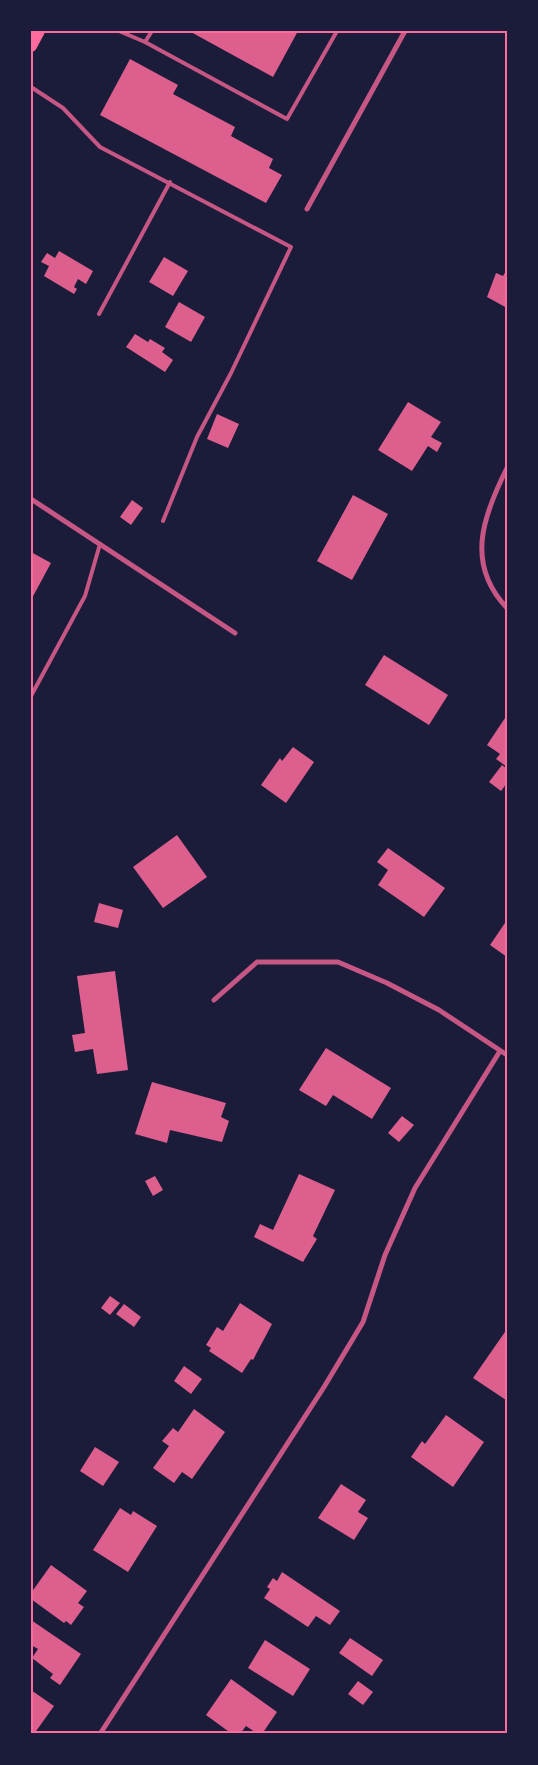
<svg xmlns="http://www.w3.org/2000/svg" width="538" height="1765" font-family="'Public Sans',sans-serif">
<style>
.building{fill:#dd5f8e}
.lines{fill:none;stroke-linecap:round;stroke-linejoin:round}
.service{stroke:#c65784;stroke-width:4}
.minor{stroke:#c65784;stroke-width:5}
.primary{stroke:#ff6b9d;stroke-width:12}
.neatline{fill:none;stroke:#ff6b9d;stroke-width:2}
</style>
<rect width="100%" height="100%" fill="#1b1b3a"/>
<g class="building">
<path d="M189,31H298L273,77Z"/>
<path d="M130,59L178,85L173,94L235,127L231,136L273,159L269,168L282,175L266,203L100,115Z"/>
<path d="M59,251L93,271L86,284L78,279L74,287L77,289L74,294L44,276L49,266L41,262L47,253L55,258Z"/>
<path d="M164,257L188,271L173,296L149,282Z"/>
<path d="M507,269V308L487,297L496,273L503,276Z"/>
<path d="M179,302L205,317L191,342L165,327Z"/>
<path d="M135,334L148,342L150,339L165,348L162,352L173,360L165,372L126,347Z"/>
<path d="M408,402L441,422L431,437L442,443L437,452L428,446L412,471L378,450Z"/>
<path d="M217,414L239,424L228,448L207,439Z"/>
<path d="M353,495L388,514L352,580L317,561Z"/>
<path d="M132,500L143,508L131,525L120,517Z"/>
<path d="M31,552L51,563L31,600Z"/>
<path d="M384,655L448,695L429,725L365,685Z"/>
<path d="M505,718L507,719V767L496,759L500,754L487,745Z"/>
<path d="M293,747L314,762L286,803L261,785L280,758L282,761Z"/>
<path d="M502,765L507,769V783L501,791L489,782Z"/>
<path d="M177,835L207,877L163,908L133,867Z"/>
<path d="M388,848L445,888L424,917L378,885L388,870L377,862Z"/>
<path d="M99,903L123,910L118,928L94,922Z"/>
<path d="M507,920V957L490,945Z"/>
<path d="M115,971L128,1070L97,1074L93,1049L75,1052L72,1035L85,1033L77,976Z"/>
<path d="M326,1048L391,1088L372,1119L333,1095L326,1106L299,1090Z"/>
<path d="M152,1082L226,1103L221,1117L229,1121L222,1142L170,1130L167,1143L135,1134Z"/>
<path d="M402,1116L414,1125L399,1142L388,1133Z"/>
<path d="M299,1174L335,1190L313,1236L317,1239L303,1262L254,1237L260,1224L273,1230Z"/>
<path d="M155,1176L163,1190L153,1196L145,1181Z"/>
<path d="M110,1296L120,1303L110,1315L101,1308Z"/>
<path d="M240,1303L272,1324L253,1360L251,1359L242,1373L209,1351L211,1348L206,1345L217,1327L223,1331Z"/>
<path d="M124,1304L141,1317L134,1327L116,1314Z"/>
<path d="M507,1329V1398L506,1400L473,1378Z"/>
<path d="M184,1366L202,1379L191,1394L174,1381Z"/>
<path d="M194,1409L225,1432L192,1479L182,1472L174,1483L153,1468L169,1446L162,1441L173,1428L178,1432Z"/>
<path d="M446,1415L484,1442L453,1487L411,1457L422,1441L425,1444Z"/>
<path d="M95,1447L119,1462L103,1486L80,1471Z"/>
<path d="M341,1484L366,1500L358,1512L368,1518L354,1540L318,1518Z"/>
<path d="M120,1508L131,1515L133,1511L157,1526L128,1572L93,1550Z"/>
<path d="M51,1565L87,1591L78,1603L84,1607L71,1625L66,1621L64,1623L31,1599V1593Z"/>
<path d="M282,1572L340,1611L330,1625L316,1616L308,1627L264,1598L270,1589L267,1587L273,1578L277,1581Z"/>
<path d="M31,1620L81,1654L60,1685L50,1678L53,1674L32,1658L38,1649L31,1645Z"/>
<path d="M350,1638L383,1660L372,1676L339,1653Z"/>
<path d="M265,1640L310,1669L293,1696L248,1668Z"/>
<path d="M231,1679L277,1712L262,1734H258L246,1726L240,1734H232L206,1715Z"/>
<path d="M358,1681L373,1692L363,1705L348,1694Z"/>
<path d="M31,1690L54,1706L34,1734H31Z"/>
</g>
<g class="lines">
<g class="service">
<path d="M119,31L145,42L152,31"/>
<path d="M145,42L287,119L337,31"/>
<path d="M31,87L63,108L100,147L291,247L231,373L197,437L163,521"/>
<path d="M99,314L170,182"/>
<path d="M31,696L85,596L100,544"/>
</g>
<g class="minor">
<path d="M307,209L405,31"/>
<path d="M507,468C483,516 465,564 507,608"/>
<path d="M31,499L235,633"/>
<path d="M214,1000L257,962H338L387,983L439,1010L507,1055"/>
<path d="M100,1734L324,1387L363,1322L385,1255L415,1188L500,1051"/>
</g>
<path class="primary" d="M31,46L39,31"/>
</g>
<rect width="538" height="1765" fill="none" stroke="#1b1b3a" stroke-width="65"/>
<rect x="32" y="32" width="474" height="1700" class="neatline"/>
</svg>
